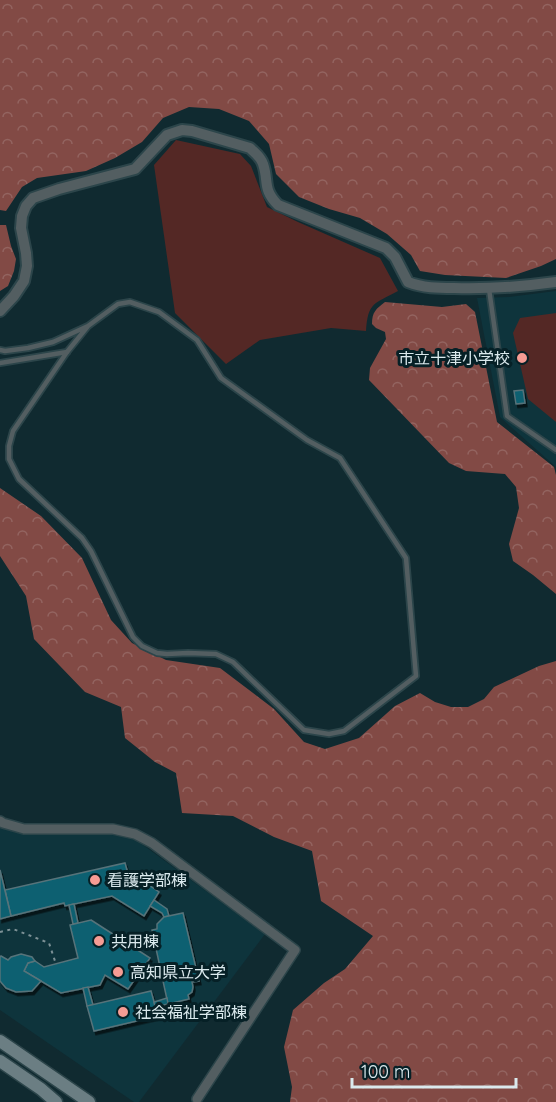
<svg xmlns="http://www.w3.org/2000/svg" width="556" height="1102" font-family="Quicksand,'Noto Sans JP',sans-serif">
<style>
.built{fill:#0e343c}
.forest{fill:url(#forest-crowns)}
.park{fill:#542825}
.building{fill:#0a6171;stroke:#57737a;stroke-width:1.5;filter:url(#shadow)}
.lines{fill:none;stroke-linecap:round;stroke-linejoin:round}
.service-casing{stroke:#2c454a;stroke-width:8}
.minor-casing{stroke:#2c454a;stroke-width:12}
.tertiary-casing{stroke:#2c454a;stroke-width:14}
.secondary-casing{stroke:#2c454a;stroke-width:15}
.path{stroke:#7d9196;stroke-width:2;stroke-dasharray:3 4.5;stroke-linecap:butt}
.service{stroke:#535e61;stroke-width:4.5}
.minor{stroke:#535e61;stroke-width:9}
.tertiary{stroke:#535e61;stroke-width:10}
.secondary{stroke:#6b7e83;stroke-width:12}
.poi-dot{fill:#f59c94;stroke:#062026;stroke-width:2}
.labels{text-anchor:middle;stroke-width:6;stroke-linejoin:round;paint-order:stroke}
.poi-label{font-size:16px;fill:#dae9ed;stroke:#062026;text-anchor:start}
</style>
<defs>
<pattern id="forest-crowns" width="20" height="18" patternUnits="userSpaceOnUse" patternTransform="scale(1.5)"><rect width="20" height="18" fill="#824a45"/><path d="M2 6a3 3 0 1 1 6 0M12 15a3 3 0 1 1 6 0" fill="none" stroke="#936460"/></pattern>
<filter id="shadow"><feDropShadow dx="2" dy="3.5" stdDeviation="0" flood-color="#0009"/></filter>
</defs>
<rect width="100%" height="100%" fill="#102a30"/>
<g class="built">
<path d="M556,291V467L500,417L477,298L509,297Z"/>
<path d="M0,826L14,832L28,835L102,833L127,837L139,842L265,934L139,1102H134L0,1010Z"/>
</g>
<g class="forest">
<path d="M0,0H556V259L541,266L506,278L445,275L420,271L411,255L387,234L360,218L329,209L299,197L276,174L269,144L249,121L219,109L189,107L163,118L142,142L115,158L86,171L37,178L22,187L6,211L0,210Z"/>
<path d="M0,225H6L11,246L16,259L14,271L8,286L0,291Z"/>
<path d="M385,302L442,307L466,304L475,312L497,422L554,467L556,475V594L533,575L513,561L509,544L519,508L516,487L505,474L466,471L449,463L369,380L370,368L386,339L385,332L376,328L372,324C372,312 376,309 385,302Z"/>
<path d="M0,488L41,516L82,558L111,620L132,643L166,660L220,668L274,709L304,742L325,749L359,738L395,706L420,693L435,702L451,707H468L484,699L494,687L539,666L556,661V1102H290L292,1087L284,1047L293,1010L324,983L345,969L373,936L321,901L312,851L274,837L233,816L182,813L176,773L155,762L125,738L121,707L85,692L34,639L26,596L0,556Z"/>
</g>
<g class="park">
<path d="M176,140L240,154L251,166L267,207L298,222L380,258L398,291C374,304 368,302 366,331L331,328L260,340L226,364L175,313L154,165Z"/>
<path d="M556,313V422L528,399L513,333L520,318Z"/>
</g>
<g class="building">
<path d="M523,390L525,403L516,404L514,391Z"/>
<path d="M125,863L127,870L159,892L144,916L112,896L65,906L64,903L11,916L5,890Z"/>
<path d="M0,870L11,916L0,919Z"/>
<path d="M154,900L167,909L169,916L164,917L162,913L150,906Z"/>
<path d="M74,904L78,923L73,924L69,905Z"/>
<path d="M183,913L199,981L192,982L193,987L192,992L188,995L189,999L168,1004L152,930L157,929V924L164,917Z"/>
<path d="M91,920L150,958L128,989L105,975L100,985L61,993L24,971L28,963L35,961L44,967L78,958L70,925Z"/>
<path d="M21,954L32,957L35,961L28,963L24,971L41,981L32,991L16,992L6,988L0,981V957L1,956L8,960L11,957Z"/>
<path d="M88,987L93,1005L87,1006L83,988Z"/>
<path d="M151,991L158,1016L94,1031L87,1006Z"/>
<path d="M167,998L168,1004L155,1007L154,1002Z"/>
</g>
<g class="lines">
<g class="service-casing">
<g id="service">
<path d="M489,289L507,416L556,450"/>
<path d="M0,350L5,351L28,348L53,342L88,326L118,304L130,302L159,312L197,340L221,378L307,440L340,458L406,558L416,676L344,731L329,734L304,730L233,662L216,654L188,653L167,654L157,653L142,646L133,637L91,551L82,538L19,479L9,459V446L13,431L67,352L88,326"/>
<path d="M0,363L67,352"/>
</g>
</g>
<g class="minor-casing">
<path id="minor" d="M0,821L3,823L24,829H113L135,834L152,843L295,950L197,1099"/>
</g>
<g class="tertiary-casing">
<path id="tertiary" d="M0,311L14,296L24,281L27,266L26,253L21,228L22,216L26,206L33,198L59,189L135,169L167,135L182,130L192,131L250,148C255,153 261,157 263,164C269,181 262,189 278,205L386,248L395,257L408,282C423,288 438,288 454,288C490,289 520,287 556,282"/>
</g>
<g class="secondary-casing">
<g id="secondary">
<path d="M0,1041L89,1102"/>
<path d="M0,1061L41,1089L56,1102"/>
</g>
</g>
<path class="path" d="M0,932L13,929L49,943L56,964"/>
<use href="#service" class="service"/>
<use href="#minor" class="minor"/>
<use href="#tertiary" class="tertiary"/>
<use href="#secondary" class="secondary"/>
</g>
<g class="poi-dot">
<circle cx="522" cy="358" r="6"/>
<circle cx="95" cy="880" r="6"/>
<circle cx="99" cy="941" r="6"/>
<circle cx="118" cy="972" r="6"/>
<circle cx="123" cy="1012" r="6"/>
</g>
<g class="labels">
<g class="poi-label">
<text x="510" y="364" text-anchor="end">市立十津小学校</text>
<text x="107" y="886">看護学部棟</text>
<text x="111" y="947">共用棟</text>
<text x="130" y="978">高知県立大学</text>
<text x="135" y="1018">社会福祉学部棟</text>
</g>
</g>
<path d="M352 1078v9h164v-9" fill="none" stroke="#dae9ed" stroke-width="3"/>
<text x="361" y="1078" font-size="18" fill="#dae9ed" stroke="#062026" stroke-width="4.5" paint-order="stroke">100 m</text>
</svg>
